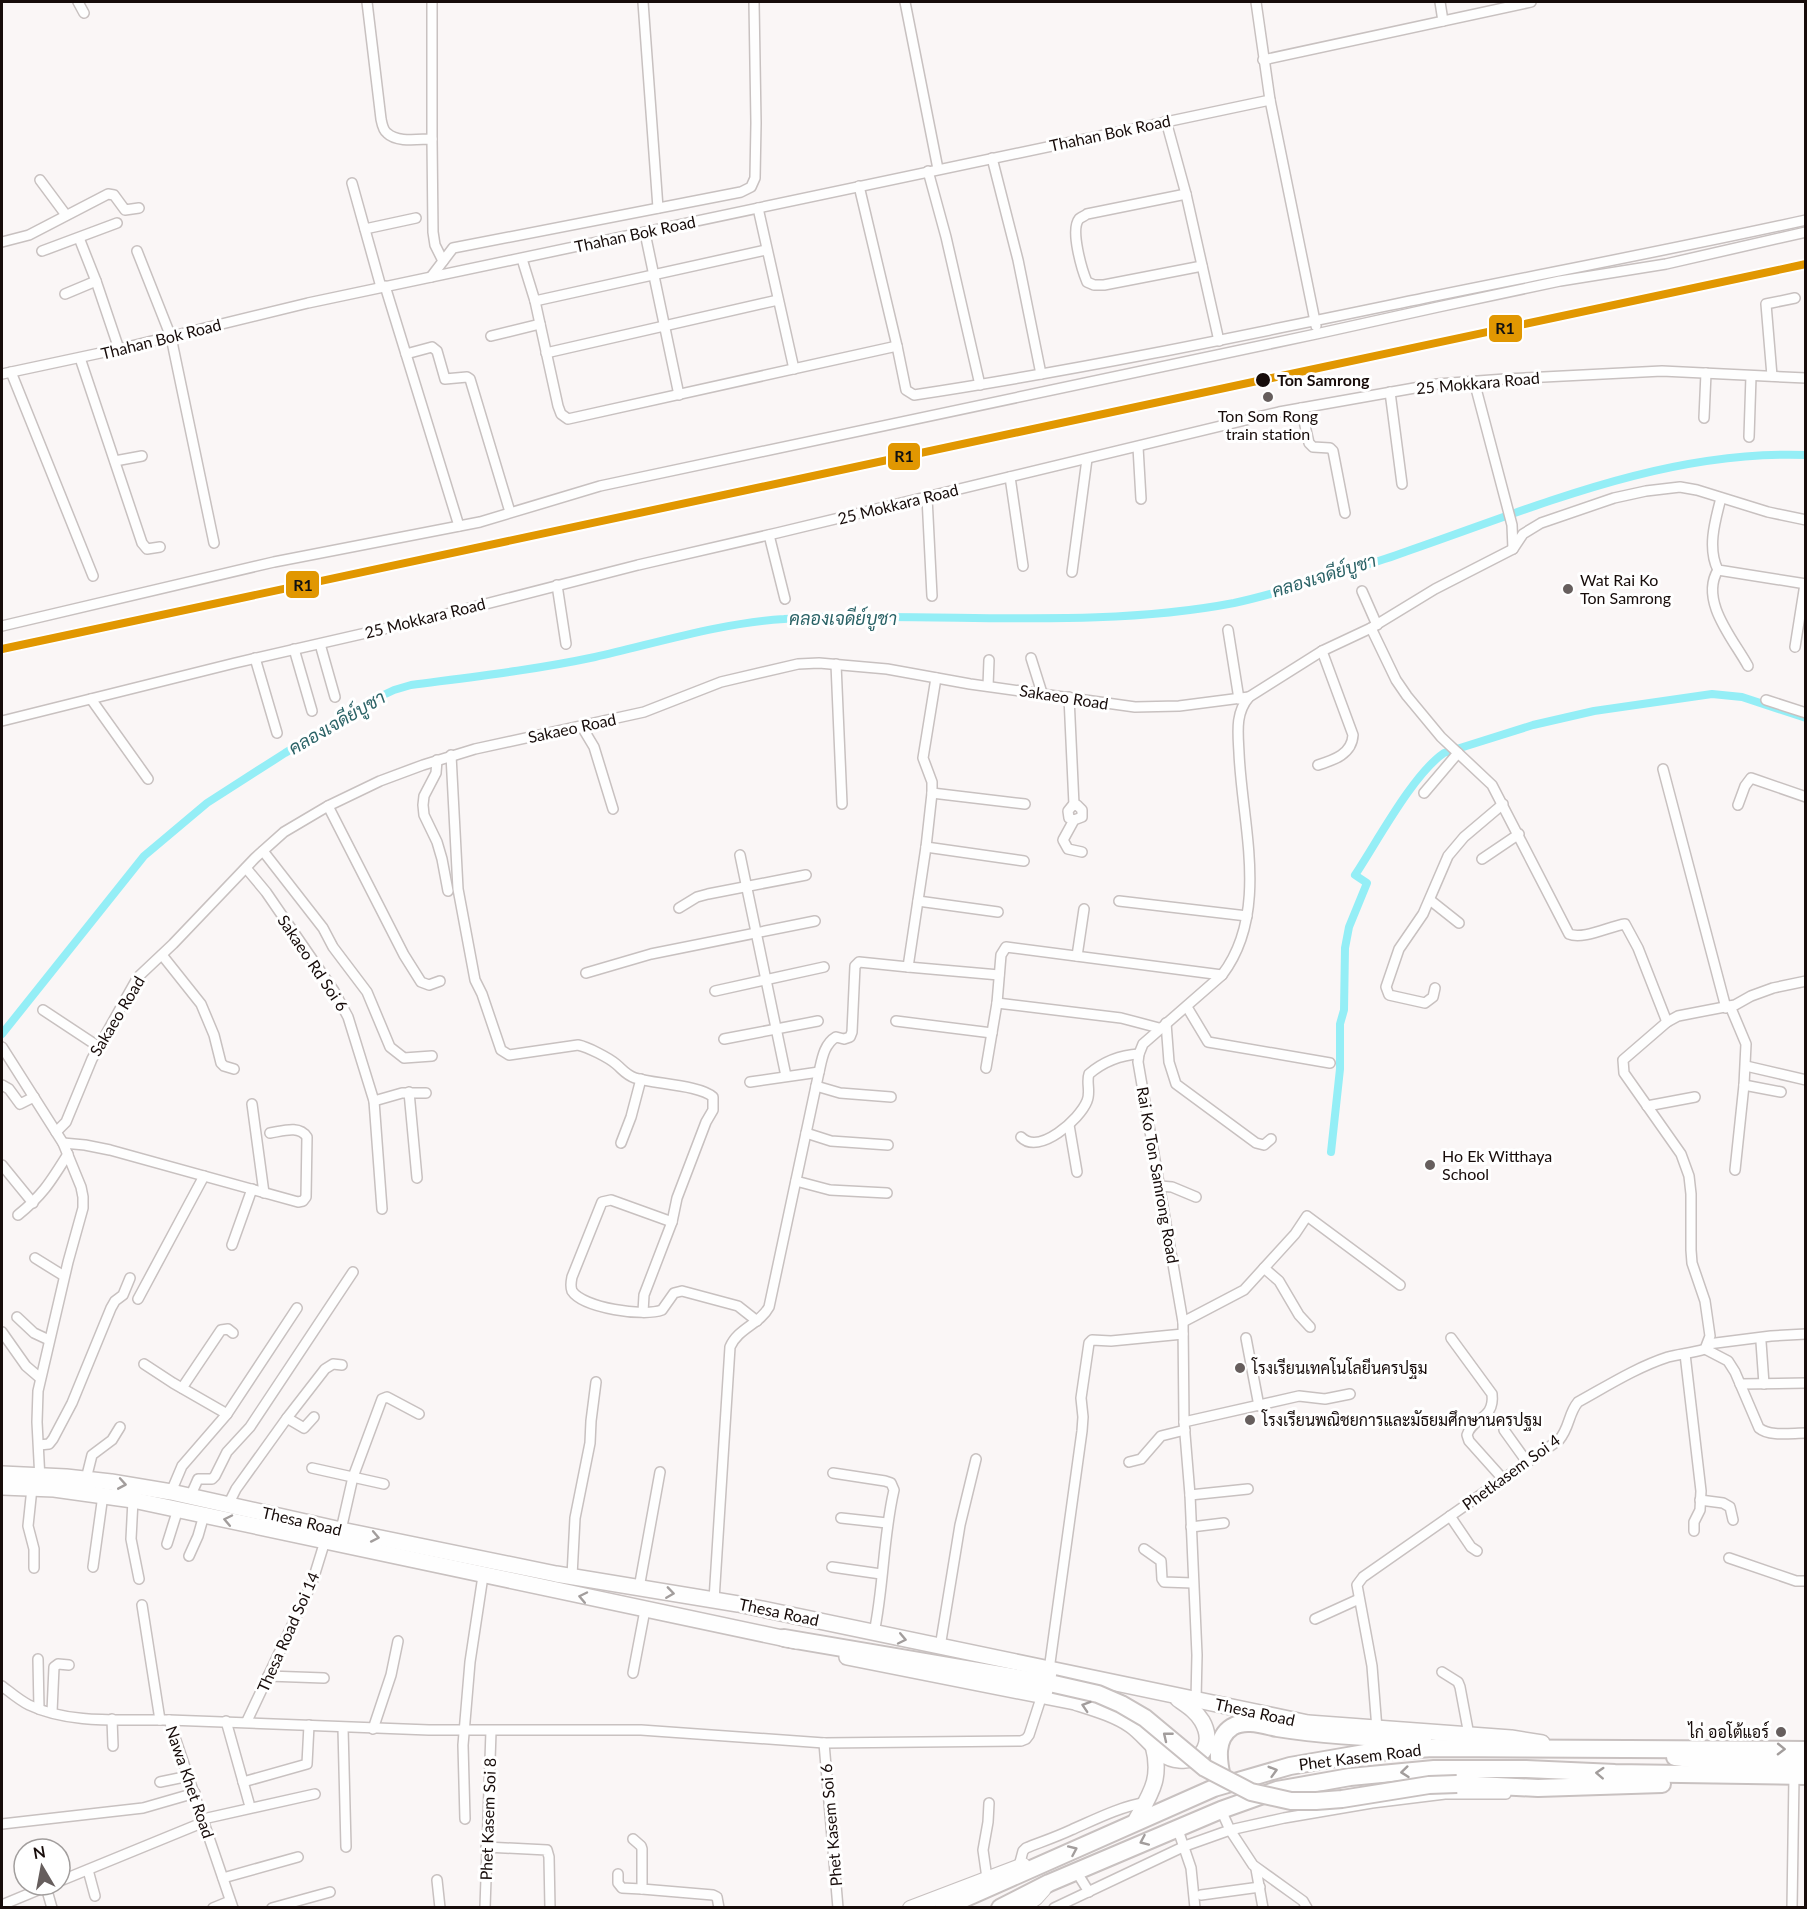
<svg xmlns="http://www.w3.org/2000/svg" width="1807" height="1909" font-family="Lato,Sarabun,sans-serif">
<style>
.lines{fill:none;stroke-linecap:round;stroke-linejoin:round}
.canal{stroke:#94eef6;stroke-width:8}
.street-casing{stroke:#c8c1c0;stroke-width:12}
.secondary-casing{stroke:#c8c1c0;stroke-width:16}
.primary-casing{stroke:#c8c1c0;stroke-width:18}
.highway-casing{stroke:#c8c1c0;stroke-width:20}
.street{stroke:#fefefe;stroke-width:9}
.secondary{stroke:#fefefe;stroke-width:14}
.primary{stroke:#fefefe;stroke-width:15}
.highway{stroke:#fefefe;stroke-width:16}
.highway-bridge-casing{stroke:#c8c1c0;stroke-width:20;stroke-linecap:butt}
.highway-bridge{stroke:#fefefe;stroke-width:16}
.rail-1-casing{stroke:#fff;stroke-width:12}
.rail-1{stroke:#e19701;stroke-width:8}
.oneway{stroke:#a29d9c}
.stop-dot{fill:#170c0a;stroke:#fff;stroke-width:2}
.poi-dot{fill:#665e5d;stroke:#fff;stroke-width:2}
.labels{text-anchor:middle;stroke-width:6;stroke-linejoin:round;paint-order:stroke}
.street-label{font-size:16px;fill:#170c0a;stroke:#fff}
.stop-label{font-size:16px;font-weight:bold;fill:#170c0a;stroke:#fff;text-anchor:start}
.poi-label{font-size:16px;fill:#170c0a;stroke:#fff;text-anchor:start}
.water-label{font-size:18px;font-style:italic;fill:#2a6266;stroke:#fff}
.line-badge{stroke:#fff;stroke-width:2}
.pale-badge-label{font-size:16px;text-anchor:middle;font-weight:bold;fill:#111}
</style>
<rect width="100%" height="100%" fill="#faf6f6"/>
<g class="lines">
<g class="canal">
<path d="M2,1034L144,856L207,803L285,753L377,698L394,690L411,685C472,677 534,670 595,657C657,643 720,623 784,619C817,616 851,617 884,617C1001,617 1119,625 1234,603C1266,596 1299,586 1330,576C1355,568 1381,561 1405,552C1536,507 1664,450 1806,455"/>
<path d="M1331,1152L1340,1069V1024L1344,1010L1345,948L1349,927L1367,883L1355,875C1377,842 1413,774 1444,753L1533,725L1594,711L1712,694L1742,697L1806,718"/>
</g>
<g class="street-casing">
<g id="street">
<path d="M78,2L84,13"/>
<path d="M367,2L381,119C382,124 383,130 387,133C397,143 419,139 432,139L433,232L435,245L443,261"/>
<path d="M432,2V139"/>
<path d="M643,2L658,208"/>
<path d="M905,2L938,169"/>
<path d="M1256,2L1270,100L1316,326"/>
<path d="M1440,2L1443,21"/>
<path d="M1263,60L1531,2"/>
<path d="M1166,121L1186,194L1219,341"/>
<path d="M992,158L1018,260L1041,374"/>
<path d="M928,171L946,237L980,385"/>
<path d="M40,180L66,215"/>
<path d="M352,183L381,287"/>
<path d="M859,186L897,346"/>
<path d="M1186,194L1087,214C1086,215 1080,218 1079,219C1070,230 1082,270 1087,282L1094,285H1104L1202,266"/>
<path d="M758,208L794,369"/>
<path d="M365,229L416,218"/>
<path d="M645,233L679,395"/>
<path d="M79,238L96,281L119,349"/>
<path d="M2,242L29,235L108,194L114,195L125,210L139,208"/>
<path d="M42,251L117,223"/>
<path d="M137,251L171,337L214,543"/>
<path d="M522,259L535,301L558,406L561,414L568,419L897,346L906,390L914,395C1086,369 1256,333 1425,298C1552,272 1679,248 1806,220"/>
<path d="M431,277L453,248L741,192L751,187L755,178L756,123L754,2"/>
<path d="M385,286L459,526"/>
<path d="M65,294L96,281"/>
<path d="M535,301L766,250"/>
<path d="M491,336L540,324"/>
<path d="M546,353L778,300"/>
<path d="M406,354L432,347L437,351L445,379L467,377L470,379L510,512"/>
<path d="M80,358L142,543L147,549L160,547"/>
<path d="M11,372L93,576"/>
<path d="M2,374L119,349L308,303L1270,100"/>
<path d="M1772,376L1766,304L1795,298"/>
<path d="M1474,381L1512,525L1513,549"/>
<path d="M1390,392L1402,484"/>
<path d="M1301,408L1309,443L1313,447L1330,448L1333,451L1345,513"/>
<path d="M1704,418L1706,373"/>
<path d="M1749,437L1751,376"/>
<path d="M1138,447L1141,499"/>
<path d="M115,461L142,456"/>
<path d="M1010,477L1023,566"/>
<path d="M927,497L932,596"/>
<path d="M1721,498C1715,521 1707,548 1718,570L1806,584"/>
<path d="M769,535L785,599"/>
<path d="M1718,570C1699,601 1734,640 1748,666"/>
<path d="M1072,572L1087,459"/>
<path d="M557,585L566,644"/>
<path d="M1362,591L1377,625"/>
<path d="M2,626L274,562L480,522L600,486L1316,334L1438,307L1560,281L1666,264L1806,232"/>
<path d="M1371,628L1396,680L1407,696L1441,737L1492,785L1569,934C1583,940 1610,926 1625,924L1638,948L1667,1022"/>
<path d="M1228,630L1239,699"/>
<path d="M320,644L335,697"/>
<path d="M1795,647L1805,584"/>
<path d="M294,649L312,711"/>
<path d="M255,658L277,733"/>
<path d="M1031,658L1042,693"/>
<path d="M836,664L842,804"/>
<path d="M988,686L989,660"/>
<path d="M1069,697L1074,805"/>
<path d="M91,699L148,779"/>
<path d="M1766,700L1806,713"/>
<path d="M2,721L235,663L427,619L638,565L777,533L1279,412L1437,384L1505,379L1662,371L1806,378"/>
<path d="M582,727L594,747L613,809"/>
<path d="M451,755L458,889L475,980L482,994L501,1050L509,1055L578,1045C588,1047 609,1058 616,1064C623,1070 626,1075 635,1078C654,1084 700,1085 713,1097V1110L706,1122L677,1198L672,1222L644,1295L643,1312"/>
<path d="M437,760L436,773L424,796L423,805L424,815L437,842L442,859L448,891"/>
<path d="M1318,765C1334,760 1352,754 1353,735L1322,651"/>
<path d="M1663,769L1726,1008"/>
<path d="M932,793L1025,804"/>
<path d="M1424,793L1458,753"/>
<path d="M1738,805L1745,786L1751,778L1806,797"/>
<path d="M328,806L404,955L421,982L429,985L440,981"/>
<path d="M1074,820L1069,818L1068,811L1072,806L1077,805L1082,810V817L1074,820L1063,840L1068,849L1082,852"/>
<path d="M926,847L1024,861"/>
<path d="M263,851L323,928L333,947L367,992L390,1047L404,1058L432,1056"/>
<path d="M740,855L786,1076"/>
<path d="M1482,859L1519,834"/>
<path d="M246,868L266,892L334,991L348,1017L374,1101L382,1209"/>
<path d="M1430,900L1459,923"/>
<path d="M918,901L998,912"/>
<path d="M1119,901L1247,916"/>
<path d="M679,908L697,897L708,894L806,875"/>
<path d="M162,955L201,1004L214,1035L221,1063L224,1066L234,1069"/>
<path d="M1077,956L1084,909"/>
<path d="M908,967L999,975"/>
<path d="M586,973L651,954L815,921"/>
<path d="M1435,988L1433,997L1425,1003L1389,995L1386,987L1399,949L1423,914L1448,856L1464,837L1503,804"/>
<path d="M715,991L824,967"/>
<path d="M997,1003L1121,1018L1159,1028"/>
<path d="M1730,1006L1746,1044L1744,1085L1735,1170"/>
<path d="M1187,1007L1208,1042L1330,1063"/>
<path d="M43,1010L99,1047"/>
<path d="M896,1021L992,1033"/>
<path d="M1166,1023L1169,1062L1176,1084L1256,1143L1264,1145L1271,1139"/>
<path d="M724,1039L818,1021"/>
<path d="M2,1047L63,1143L81,1187L83,1197V1208L68,1262L38,1391L37,1422L40,1480"/>
<path d="M1746,1066L1806,1080"/>
<path d="M986,1068L997,1003L1001,955L1006,947L1222,975"/>
<path d="M750,1082L819,1072"/>
<path d="M2,1085L9,1089L20,1104L34,1097"/>
<path d="M1744,1085L1781,1092"/>
<path d="M816,1086L840,1093L891,1097"/>
<path d="M409,1092L417,1178"/>
<path d="M374,1101L402,1093H426"/>
<path d="M252,1104L264,1193"/>
<path d="M1647,1106L1695,1097"/>
<path d="M1069,1125L1077,1172"/>
<path d="M56,1132L66,1122L92,1059L138,977L173,944L255,858L284,832L328,806L380,781L423,765L475,749L644,712L721,682L798,664L819,663L887,669L970,684L1135,707L1179,706L1249,697"/>
<path d="M806,1133L831,1141L888,1145"/>
<path d="M1021,1137C1039,1156 1080,1119 1087,1101C1091,1092 1086,1082 1089,1074C1103,1062 1121,1055 1139,1054"/>
<path d="M63,1143L85,1145L110,1150L298,1202L303,1201L306,1197L307,1137C299,1125 283,1131 270,1133"/>
<path d="M621,1143L631,1117L641,1079"/>
<path d="M2,1165L33,1203"/>
<path d="M796,1181L830,1190L887,1193"/>
<path d="M1160,1186L1172,1187L1196,1197"/>
<path d="M18,1215C43,1195 51,1181 68,1154"/>
<path d="M672,1222L611,1200L602,1202L572,1277C571,1282 570,1286 572,1291C583,1308 644,1317 662,1310L674,1293L682,1291L738,1306L757,1321"/>
<path d="M232,1245L252,1189"/>
<path d="M35,1258L64,1276"/>
<path d="M1264,1268L1279,1281L1299,1315L1310,1327"/>
<path d="M138,1299L204,1176"/>
<path d="M17,1317L34,1333L49,1340"/>
<path d="M1183,1322L1244,1290L1295,1234L1307,1216L1400,1285"/>
<path d="M2,1332L26,1366L40,1378"/>
<path d="M1246,1338L1259,1406"/>
<path d="M1451,1338L1492,1394C1495,1420 1472,1417 1467,1435L1469,1441L1503,1479"/>
<path d="M1761,1342L1764,1384"/>
<path d="M1708,1344L1771,1336L1806,1334"/>
<path d="M1705,1349L1728,1361L1735,1372L1759,1428C1770,1437 1791,1433 1806,1433"/>
<path d="M1685,1354L1701,1491L1700,1510L1694,1522V1531"/>
<path d="M144,1364L173,1383L227,1414"/>
<path d="M1740,1384L1806,1383"/>
<path d="M182,1388L221,1330L228,1329L233,1333"/>
<path d="M287,1418L325,1369L333,1364L342,1365"/>
<path d="M1184,1422L1299,1396L1325,1399L1350,1394"/>
<path d="M1504,1430L1527,1462"/>
<path d="M39,1445L49,1444L53,1439L72,1403L111,1308L115,1301L123,1295L130,1278"/>
<path d="M1129,1462L1141,1459L1161,1436L1185,1430"/>
<path d="M312,1468L384,1484"/>
<path d="M833,1473L885,1481L891,1483L894,1490C883,1537 884,1585 874,1633"/>
<path d="M86,1479L92,1455L112,1440L120,1427"/>
<path d="M32,1488L28,1526L34,1549V1568"/>
<path d="M171,1492L182,1466L227,1414L297,1308"/>
<path d="M1190,1495L1248,1489"/>
<path d="M190,1497L198,1479H212L215,1476L227,1452L250,1427L353,1272"/>
<path d="M133,1500L131,1539L139,1579"/>
<path d="M1700,1500L1723,1503L1730,1507L1733,1520"/>
<path d="M228,1505L236,1489L287,1418L304,1428L314,1417"/>
<path d="M1450,1516L1471,1547L1477,1551"/>
<path d="M841,1518L887,1523"/>
<path d="M1191,1527L1224,1523"/>
<path d="M341,1530L353,1477L382,1399L387,1397L419,1414"/>
<path d="M167,1544L178,1509"/>
<path d="M1144,1549L1161,1561L1162,1579L1164,1582L1193,1583"/>
<path d="M189,1556L198,1536L204,1515"/>
<path d="M1729,1558L1796,1581H1806"/>
<path d="M93,1567L103,1495"/>
<path d="M832,1567L881,1574"/>
<path d="M572,1576L575,1518L590,1443L591,1421L596,1382"/>
<path d="M639,1588L660,1472"/>
<path d="M714,1600L730,1347C738,1328 760,1324 769,1307L819,1072C822,1059 824,1044 836,1037L844,1039L850,1037L852,1032L855,966L859,962L908,967L926,847L932,793V782L923,758L936,678"/>
<path d="M142,1605L160,1720"/>
<path d="M1315,1619L1359,1599"/>
<path d="M940,1647L960,1525L976,1459"/>
<path d="M38,1659L39,1709"/>
<path d="M1049,1670L1082,1431L1083,1417L1081,1398L1089,1343L1092,1340L1111,1341L1183,1334"/>
<path d="M1442,1672L1458,1682L1460,1687L1469,1735"/>
<path d="M633,1673L645,1610"/>
<path d="M268,1676L324,1678"/>
<path d="M2,1686C10,1692 19,1700 29,1705C71,1725 124,1719 169,1720L233,1908"/>
<path d="M1196,1700L1197,1655L1190,1495L1184,1422L1183,1322L1138,1062L1139,1054L1143,1044L1222,975C1270,912 1242,825 1239,753C1238,733 1235,713 1249,697L1322,651L1371,628L1435,589L1513,549L1523,534L1541,523L1614,498L1646,491L1680,487L1697,490L1768,512L1806,520"/>
<path d="M52,1712L54,1667L58,1664L69,1665"/>
<path d="M112,1719L113,1746"/>
<path d="M169,1720L429,1730H641L824,1743L1021,1741L1026,1739L1029,1735L1042,1695"/>
<path d="M226,1721L249,1803"/>
<path d="M247,1721L312,1583L325,1541"/>
<path d="M343,1728L346,1847"/>
<path d="M373,1729L391,1675L398,1641"/>
<path d="M1377,1729L1372,1666L1357,1585L1363,1577L1559,1440C1570,1427 1568,1414 1578,1402C1607,1386 1637,1367 1668,1357C1680,1354 1693,1353 1705,1349L1710,1336L1705,1301L1692,1263L1691,1250V1194L1689,1176L1681,1154L1624,1073L1623,1060L1667,1022L1678,1016L1735,1005L1751,996L1773,988L1806,981"/>
<path d="M824,1743L838,1908"/>
<path d="M160,1782L189,1776"/>
<path d="M243,1782L307,1764L309,1725"/>
<path d="M1221,1810L1230,1830L1253,1865L1303,1901L1307,1908"/>
<path d="M203,1819L315,1794"/>
<path d="M465,1819L463,1745L470,1662L483,1576"/>
<path d="M2,1824L143,1808L195,1793"/>
<path d="M1177,1827L1191,1868L1195,1908"/>
<path d="M633,1839L641,1846L642,1849V1889L713,1895L717,1897L719,1908"/>
<path d="M486,1847L547,1850L549,1857L550,1908"/>
<path d="M1019,1866L1023,1851L1026,1848C1041,1842 1056,1837 1071,1830C1096,1819 1119,1807 1147,1802"/>
<path d="M1256,1869L1263,1908"/>
<path d="M88,1870L95,1896"/>
<path d="M1076,1871L1089,1892"/>
<path d="M618,1874V1883L622,1888L642,1889"/>
<path d="M223,1878L298,1857"/>
<path d="M987,1878L983,1850L988,1822L989,1803"/>
<path d="M437,1880L440,1908"/>
<path d="M60,1881L204,1822"/>
<path d="M46,1887L52,1908"/>
<path d="M1201,1895L1260,1887"/>
<path d="M2,1905L50,1885"/>
<path d="M213,1908L230,1901"/>
<path d="M272,1908L330,1892"/>
<path d="M485,1908L491,1731"/>
<path d="M1054,1908L1185,1846L1230,1830L1284,1818L1372,1803L1445,1794H1506"/>
<path d="M1792,1908L1794,1776"/>
</g>
</g>
<g class="secondary-casing">
<g id="secondary">
<path d="M910,1908L1023,1865"/>
<path d="M1022,1908L1036,1898L1044,1889"/>
</g>
</g>
<g class="primary-casing">
<g id="primary">
<path d="M2,1474L66,1477L111,1482L171,1492L341,1530L556,1574L738,1604L1308,1723L1511,1738L1542,1743"/>
<path d="M2,1487L54,1489L133,1500L796,1641"/>
<path d="M847,1657L1075,1702C1094,1708 1115,1714 1131,1725C1147,1736 1159,1759 1179,1760C1204,1763 1214,1742 1202,1721C1196,1711 1188,1706 1178,1699"/>
<path d="M1135,1822C1151,1793 1162,1779 1153,1745"/>
</g>
</g>
<g class="highway-casing">
<g id="highway">
<path d="M784,1638L1054,1684"/>
<path d="M1675,1757L1699,1760L1806,1763"/>
<path d="M1222,1777C1218,1760 1215,1738 1232,1727C1245,1719 1263,1725 1277,1728C1327,1736 1373,1738 1423,1739"/>
<path d="M1457,1784L1538,1788L1662,1784"/>
<path d="M943,1908L1214,1788L1290,1766L1365,1753L1432,1748L1806,1750"/>
<path d="M1000,1908L1049,1883L1221,1810L1277,1790L1350,1777L1434,1769H1526L1615,1773L1806,1776"/>
</g>
</g>
<use href="#street" class="street"/>
<use href="#secondary" class="secondary"/>
<use href="#primary" class="primary"/>
<use href="#highway" class="highway"/>
<g class="highway-bridge-casing">
<path id="highway-bridge" d="M1054,1684L1098,1694L1121,1704L1145,1718L1205,1768L1251,1792L1291,1801H1316L1342,1799L1429,1785L1457,1784"/>
</g>
<use href="#highway-bridge" class="highway-bridge"/>
<g class="rail-1-casing">
<path id="rail-1" d="M2,649L1806,264"/>
</g>
<use href="#rail-1" class="rail-1"/>
</g>
<defs><path id="oneway-chevron" d="M-2-3.5L2.5 0L-2 3.5" fill="none" stroke-width="1.6" stroke-linecap="round" stroke-linejoin="round" transform="scale(1.5)"/></defs>
<g class="oneway">
<use href="#oneway-chevron" transform="translate(122 1484) rotate(10)"/>
<use href="#oneway-chevron" transform="translate(228 1520) rotate(-168)"/>
<use href="#oneway-chevron" transform="translate(375 1537) rotate(11)"/>
<use href="#oneway-chevron" transform="translate(670 1593) rotate(8)"/>
<use href="#oneway-chevron" transform="translate(583 1597) rotate(-168)"/>
<use href="#oneway-chevron" transform="translate(902 1639) rotate(12)"/>
<use href="#oneway-chevron" transform="translate(1086 1706) rotate(-162)"/>
<use href="#oneway-chevron" transform="translate(1167 1736) rotate(-141)"/>
<use href="#oneway-chevron" transform="translate(1781 1749) rotate(1)"/>
<use href="#oneway-chevron" transform="translate(1273 1771) rotate(-16)"/>
<use href="#oneway-chevron" transform="translate(1405 1772) rotate(174)"/>
<use href="#oneway-chevron" transform="translate(1600 1773) rotate(-177)"/>
<use href="#oneway-chevron" transform="translate(1144 1841) rotate(156)"/>
<use href="#oneway-chevron" transform="translate(1073 1850) rotate(-24)"/>
</g>
<circle class="stop-dot" cx="1263" cy="380" r="8"/>
<g class="poi-dot">
<circle cx="1268" cy="397" r="6"/>
<circle cx="1568" cy="589" r="6"/>
<circle cx="1430" cy="1165" r="6"/>
<circle cx="1240" cy="1368" r="6"/>
<circle cx="1250" cy="1420" r="6"/>
<circle cx="1781" cy="1732" r="6"/>
</g>
<g class="labels">
<g class="street-label">
<text transform="translate(1110 133) rotate(-12)" y="6">Thahan Bok Road</text>
<text transform="translate(635 234) rotate(-12)" y="6">Thahan Bok Road</text>
<text transform="translate(161 339) rotate(-14)" y="6">Thahan Bok Road</text>
<text transform="translate(1478 383) rotate(-5)" y="6">25 Mokkara Road</text>
<text transform="translate(898 504) rotate(-14)" y="6">25 Mokkara Road</text>
<text transform="translate(425 618) rotate(-14)" y="6">25 Mokkara Road</text>
<text transform="translate(1064 697) rotate(9)" y="6">Sakaeo Road</text>
<text transform="translate(572 728) rotate(-12)" y="6">Sakaeo Road</text>
<text transform="translate(313 963) rotate(56)" y="6">Sakaeo Rd Soi 6</text>
<text transform="translate(117 1016) rotate(-59)" y="6">Sakaeo Road</text>
<text transform="translate(1158 1175) rotate(80)" y="6">Rai Ko Ton Samrong Road</text>
<text transform="translate(1511 1472) rotate(-36)" y="6">Phetkasem Soi 4</text>
<text transform="translate(302 1521) rotate(13)" y="6">Thesa Road</text>
<text transform="translate(779 1612) rotate(12)" y="6">Thesa Road</text>
<text transform="translate(288 1632) rotate(-66)" y="6">Thesa Road Soi 14</text>
<text transform="translate(1255 1712) rotate(12)" y="6">Thesa Road</text>
<text transform="translate(1360 1757) rotate(-7)" y="6">Phet Kasem Road</text>
<text transform="translate(190 1782) rotate(71)" y="6">Nawa Khet Road</text>
<text transform="translate(488 1819) rotate(-88)" y="6">Phet Kasem Soi 8</text>
<text transform="translate(831 1825) rotate(-95)" y="6">Phet Kasem Soi 6</text>
</g>
<g class="stop-label">
<text x="1277" y="386">Ton Samrong</text>
</g>
<g class="poi-label">
<text x="1268" y="422" text-anchor="middle">Ton Som Rong<tspan x="1268" dy="18">train station</tspan></text>
<text x="1580" y="586">Wat Rai Ko<tspan x="1580" dy="18">Ton Samrong</tspan></text>
<text x="1442" y="1162">Ho Ek Witthaya<tspan x="1442" dy="18">School</tspan></text>
<text x="1252" y="1374">โรงเรียนเทคโนโลยีนครปฐม</text>
<text x="1262" y="1426">โรงเรียนพณิชยการและมัธยมศึกษานครปฐม</text>
<text x="1769" y="1738" text-anchor="end">ไก่ ออโต้แอร์</text>
</g>
<g class="water-label">
<text transform="translate(1324 576) rotate(-17)" y="6">คลองเจดีย์บูชา</text>
<text x="843" y="625">คลองเจดีย์บูชา</text>
<text transform="translate(337 723) rotate(-30)" y="6">คลองเจดีย์บูชา</text>
</g>
</g>
<g class="line-badge">
<rect x="1488" y="314" width="35" height="29" rx="6" fill="#e19701"/>
<rect x="887" y="442" width="34" height="29" rx="6" fill="#e19701"/>
<rect x="285" y="570" width="35" height="29" rx="6" fill="#e19701"/>
</g>
<g class="pale-badge-label">
<text x="1505" y="334">R1</text>
<text x="904" y="462">R1</text>
<text x="303" y="591">R1</text>
</g>
<rect width="1807" height="1909" fill="none" stroke="#170c0a" stroke-width="6"/>
<g transform="translate(42 1867) rotate(350)"><circle r="28" fill="#ffffff" stroke="#a29e9d" stroke-width="1.5"/>
<path d="M0-4.5L10 22L0 15L-10 22Z" fill="#665e5d"/>
<text y="-9" font-size="16" font-weight="bold" text-anchor="middle" fill="#170c0a">N</text>
</g>
</svg>
